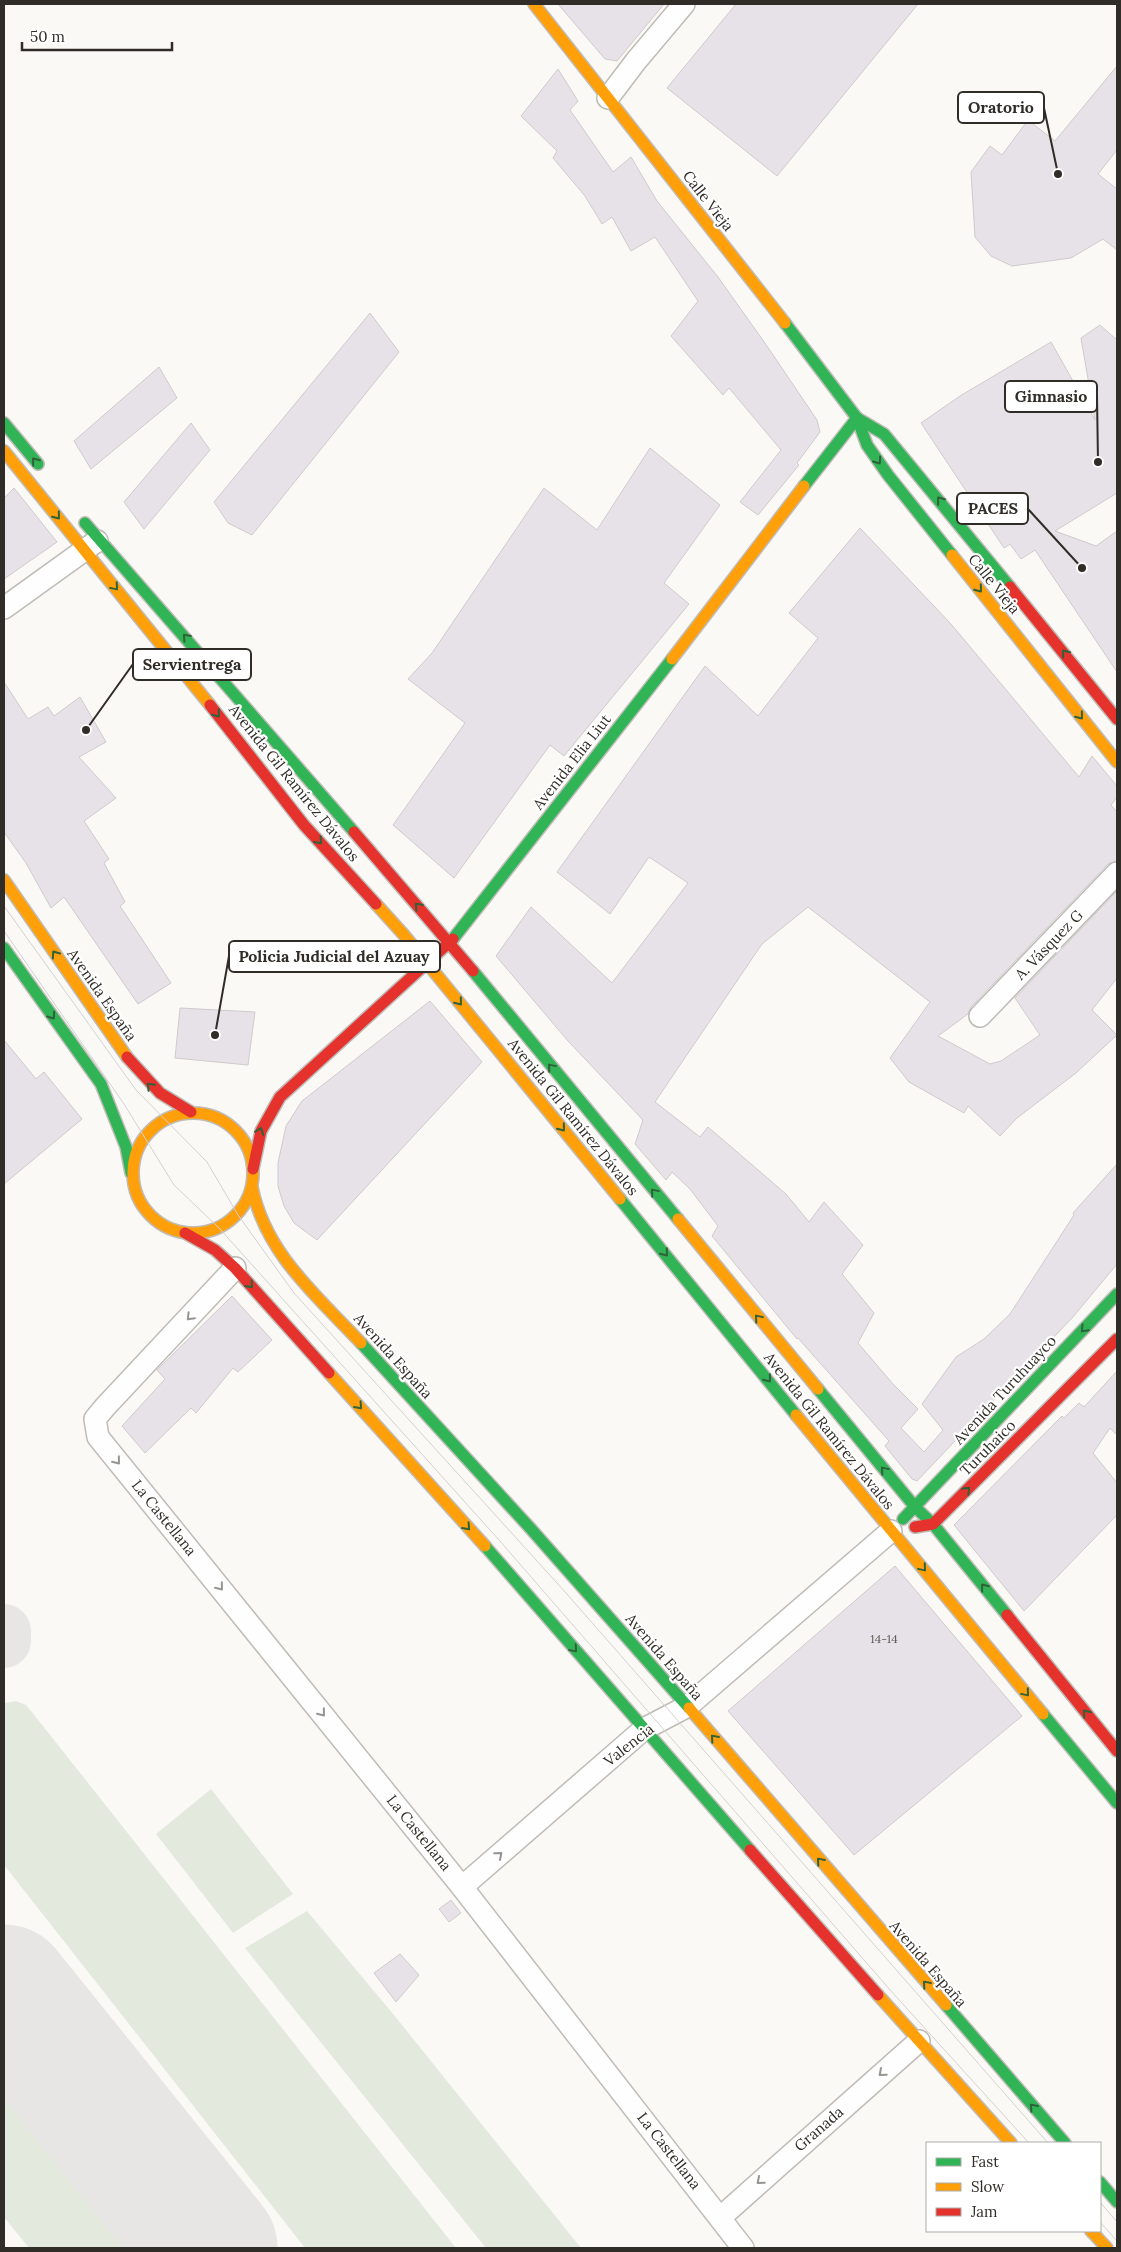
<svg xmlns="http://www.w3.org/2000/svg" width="1121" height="2252" font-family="Lora,serif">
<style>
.green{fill:#e4e9dd}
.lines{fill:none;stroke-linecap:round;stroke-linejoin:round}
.taxiway{stroke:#e7e6e4;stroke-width:54}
.runway{stroke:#e7e6e4;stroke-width:135}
.building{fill:#e6e2e7;stroke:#cecbcd}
.street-casing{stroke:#bfbcb8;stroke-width:24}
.fast-casing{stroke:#bfbcb8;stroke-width:14}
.slow-casing{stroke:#bfbcb8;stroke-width:14}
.jam-casing{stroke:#bfbcb8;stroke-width:14}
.street{stroke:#fefefe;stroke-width:21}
.fast{stroke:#30b455;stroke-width:11}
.slow{stroke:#ff9f0a;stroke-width:11}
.jam{stroke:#e5322d;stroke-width:11}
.tram{stroke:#d3d2d1;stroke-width:1}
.oneway{stroke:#306239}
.oneway2{stroke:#979592}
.labels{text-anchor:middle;stroke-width:4.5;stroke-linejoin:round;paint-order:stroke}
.number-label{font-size:12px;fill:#5e5a57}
.street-label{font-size:15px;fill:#302c27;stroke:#fff}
.leader{fill:none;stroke:#302c27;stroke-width:2}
.callout-dot{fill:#302c27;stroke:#fff;stroke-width:2}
.callout{fill:#fff;stroke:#302c27;stroke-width:2}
.callout-label{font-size:16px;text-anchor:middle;font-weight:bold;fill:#302c27}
</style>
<rect width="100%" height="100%" fill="#fbf9f6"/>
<g class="green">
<path d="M16,1701L26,1705L43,1726L456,2248H305L4,1865V1703Z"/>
<path d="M211,1789L293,1894L233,1933L156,1834Z"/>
<path d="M307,1911L394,2015L581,2248H486L245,1948Z"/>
<path d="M4,2089L132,2248H29L4,2217Z"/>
</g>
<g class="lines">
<path class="taxiway" d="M4,1631V1641"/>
<path class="runway" d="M4,1992L210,2248"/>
</g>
<g class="building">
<path d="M558,4H664L617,61L605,59Z"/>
<path d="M736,4H918L777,176L667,88Z"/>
<path d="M1117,66V150L1098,174L1117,189V250L1103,239L1071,258L1012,266L991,256L975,237L971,172L990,146L1002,155L1028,120L1055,141Z"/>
<path d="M558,69L578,101L570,110L613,172L631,157L657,201L718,277L767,346L817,420L820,432L797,463L799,465L758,515L740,502L781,450L729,388L723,395L671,336L698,301L655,237L631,251L612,217L602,224L585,196L553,158L557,151L521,116Z"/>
<path d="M370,313L399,352L252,535L228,523L214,502Z"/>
<path d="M1100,325L1117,340V493L1055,531L1096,546L1117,531V672L1035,550L1021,559L1010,544L1004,548L921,423L960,396L1051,342L1095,420L1081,338Z"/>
<path d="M159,367L177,398L91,469L74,441Z"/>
<path d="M191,423L210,450L144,529L124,502Z"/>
<path d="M650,448L720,505L664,583L689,604L564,756L550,745L454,878L393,825L465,723L408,679L432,653L544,488L597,530Z"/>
<path d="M14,488L57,542L4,579V498Z"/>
<path d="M860,528L951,624L1079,777L1092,756L1117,786V797L1111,805L1117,812V861L1108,864L971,1007L968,1014L938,1036L990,1064L1001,1061L1040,1035L1015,998L1117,891V978L1092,1010L1117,1035L1076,1073L1017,1118L1000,1136L968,1106L964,1113L909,1082L890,1058L930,1002L808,907L762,944L655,1102L700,1137L708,1127L786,1194L809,1222L824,1202L863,1245L842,1274L874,1313L858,1343L893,1384L918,1409L901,1428L924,1452L943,1430L922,1404L956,1357L984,1339L1010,1314L1074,1215L1073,1213L1117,1164V1264L1073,1317L917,1481L912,1479L885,1446L889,1441L798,1338L797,1339L712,1236L718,1226L690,1189L672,1172L666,1180L635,1144L643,1120L568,1041L496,956L531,907L612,983L688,883L649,857L610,914L557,872L705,666L758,716L818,638L789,613Z"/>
<path d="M4,682L28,719L48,707L54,716L80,697L106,742L79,757L116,798L84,821L109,859L104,863L125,902L120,906L171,983L138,1004L64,897L51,908L26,863L4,832Z"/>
<path d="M430,1001L482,1062L317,1240L294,1223L284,1206L278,1186V1163L286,1126L302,1101Z"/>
<path d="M180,1008L255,1012L248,1065L175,1058Z"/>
<path d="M4,1040L36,1079L44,1072L82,1119L4,1184Z"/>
<path d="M232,1296L272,1340L238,1372L233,1368L196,1413L191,1408L145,1453L122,1426L165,1379L157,1370Z"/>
<path d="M1117,1371V1435L1110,1428L1093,1453L1117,1483V1515L1024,1611L954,1525L1062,1416L1064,1418L1079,1403L1084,1407Z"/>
<path d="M895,1566L1022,1716L854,1855L728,1711Z"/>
<path d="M451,1900L461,1913L449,1922L439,1909Z"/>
<path d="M400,1954L419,1975L396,2002L374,1973Z"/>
</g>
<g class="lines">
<g class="street-casing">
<g id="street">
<path d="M608,98L636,61L684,4"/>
<path d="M4,608L97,541"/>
<path d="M980,1016L1117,873"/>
<path d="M235,1268L105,1407L95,1419L98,1437L462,1887L743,2248"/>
<path d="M462,1887L644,1729L688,1706L891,1531"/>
<path d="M721,2217L919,2041"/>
</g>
</g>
<g class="fast-casing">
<g id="fast">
<path d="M785,323L857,418L867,445L888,475L952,555"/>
<path d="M857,418L884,434L1010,587"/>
<path d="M4,423L38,464"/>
<path d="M804,486L857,418"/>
<path d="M85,523L354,832"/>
<path d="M453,939L672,659"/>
<path d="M4,948L101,1084L126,1147L131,1173"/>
<path d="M473,971L678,1219"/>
<path d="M620,1199L796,1415"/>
<path d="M361,1343L531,1529L689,1708"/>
<path d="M818,1389L915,1507L933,1524L1007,1615"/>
<path d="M903,1519L1117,1294"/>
<path d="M485,1546L750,1850"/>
<path d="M1043,1714L1117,1803"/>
<path d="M946,2005L1065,2143"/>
<path d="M1100,2182L1117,2202"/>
</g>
</g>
<g class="slow-casing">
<g id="slow">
<path d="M534,4L785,323"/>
<path d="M4,451L210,705"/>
<path d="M952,555L1117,762"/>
<path d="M672,659L804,486"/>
<path d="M4,880L127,1057"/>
<path d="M376,904L404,935L620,1199"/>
<circle cx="193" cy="1173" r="60"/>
<path d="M252,1187C265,1253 317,1296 361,1343"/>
<path d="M678,1219L818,1389"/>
<path d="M329,1373L485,1546"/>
<path d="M796,1415L1043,1714"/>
<path d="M689,1708L946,2005"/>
<path d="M878,1995L1011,2143"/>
<path d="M1091,2231L1107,2248"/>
</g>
</g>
<g class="jam-casing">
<g id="jam">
<path d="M1010,587L1117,719"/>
<path d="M210,705L304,825L376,904"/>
<path d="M354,832L473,971"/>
<path d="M127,1057L160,1093L191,1112"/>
<path d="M253,1169L261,1131L280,1097L453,939"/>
<path d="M185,1233L215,1250L235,1268L329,1373"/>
<path d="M915,1527L933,1524L1117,1339"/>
<path d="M1007,1615L1117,1751"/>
<path d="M750,1850L878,1995"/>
</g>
</g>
<use href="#street" class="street"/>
<use href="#fast" class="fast"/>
<use href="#slow" class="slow"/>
<use href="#jam" class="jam"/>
<g class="tram">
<path d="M4,906L136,1090L207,1162L238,1215L294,1293L566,1593L1048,2143"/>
<path d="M4,931L124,1104L174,1185L219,1228L499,1540L891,1991L1029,2143"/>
<path d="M1100,2202L1117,2222"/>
<path d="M1100,2222L1117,2241"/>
</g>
</g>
<defs><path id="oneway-chevron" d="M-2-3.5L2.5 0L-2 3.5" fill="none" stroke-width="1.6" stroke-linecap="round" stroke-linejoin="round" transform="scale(1.25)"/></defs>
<g class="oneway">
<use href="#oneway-chevron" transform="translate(35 461) rotate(-129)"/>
<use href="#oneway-chevron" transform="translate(878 461) rotate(55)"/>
<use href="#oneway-chevron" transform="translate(940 500) rotate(-129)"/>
<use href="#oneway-chevron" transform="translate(57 516) rotate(51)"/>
<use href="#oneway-chevron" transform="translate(115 587) rotate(50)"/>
<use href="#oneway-chevron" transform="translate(979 589) rotate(51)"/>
<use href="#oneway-chevron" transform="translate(186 637) rotate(-132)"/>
<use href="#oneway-chevron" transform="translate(1065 653) rotate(-129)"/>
<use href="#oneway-chevron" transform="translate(217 714) rotate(51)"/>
<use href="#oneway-chevron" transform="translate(1080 716) rotate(51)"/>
<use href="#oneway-chevron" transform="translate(319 841) rotate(48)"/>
<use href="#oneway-chevron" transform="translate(418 906) rotate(-131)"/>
<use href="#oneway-chevron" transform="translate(55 954) rotate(-125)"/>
<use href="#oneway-chevron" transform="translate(459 1002) rotate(51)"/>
<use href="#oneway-chevron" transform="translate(52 1016) rotate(55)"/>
<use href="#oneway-chevron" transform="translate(551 1067) rotate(-130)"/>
<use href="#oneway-chevron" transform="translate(150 1086) rotate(-134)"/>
<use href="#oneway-chevron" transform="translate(562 1128) rotate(51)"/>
<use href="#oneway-chevron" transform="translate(260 1131) rotate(-69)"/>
<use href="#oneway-chevron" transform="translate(654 1192) rotate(-130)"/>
<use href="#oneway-chevron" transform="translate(665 1253) rotate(51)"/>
<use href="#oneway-chevron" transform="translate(250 1285) rotate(48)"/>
<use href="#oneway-chevron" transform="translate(758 1318) rotate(-130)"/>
<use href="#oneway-chevron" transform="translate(1084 1329) rotate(133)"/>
<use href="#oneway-chevron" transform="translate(768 1379) rotate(51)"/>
<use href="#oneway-chevron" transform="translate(359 1406) rotate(48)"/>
<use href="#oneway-chevron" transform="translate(884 1470) rotate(-130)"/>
<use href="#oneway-chevron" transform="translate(967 1490) rotate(-45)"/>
<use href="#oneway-chevron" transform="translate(467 1527) rotate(48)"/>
<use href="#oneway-chevron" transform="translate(923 1568) rotate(50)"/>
<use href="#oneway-chevron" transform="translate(984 1587) rotate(-129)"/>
<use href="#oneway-chevron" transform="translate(574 1649) rotate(49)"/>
<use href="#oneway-chevron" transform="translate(1026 1693) rotate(50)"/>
<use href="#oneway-chevron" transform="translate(1086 1713) rotate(-129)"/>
<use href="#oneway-chevron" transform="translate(714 1738) rotate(-131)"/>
<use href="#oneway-chevron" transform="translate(820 1861) rotate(-131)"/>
<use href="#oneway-chevron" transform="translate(926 1984) rotate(-131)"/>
<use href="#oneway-chevron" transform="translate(1033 2107) rotate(-131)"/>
</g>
<g class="oneway2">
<use href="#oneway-chevron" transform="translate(190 1317) rotate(134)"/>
<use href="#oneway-chevron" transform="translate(117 1461) rotate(51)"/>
<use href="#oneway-chevron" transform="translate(220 1587) rotate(51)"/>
<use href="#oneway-chevron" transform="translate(322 1713) rotate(51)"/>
<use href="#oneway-chevron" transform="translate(499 1855) rotate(-41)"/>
<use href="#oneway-chevron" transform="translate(882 2073) rotate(139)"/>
<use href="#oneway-chevron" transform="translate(760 2181) rotate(139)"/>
</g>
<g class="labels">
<g class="number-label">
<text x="884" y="1643">14-14</text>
</g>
<g class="street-label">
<text transform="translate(708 201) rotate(52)" y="5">Calle Vieja</text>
<text transform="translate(994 584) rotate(51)" y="5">Calle Vieja</text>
<text transform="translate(572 762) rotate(-52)" y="5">Avenida Elia Liut</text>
<text transform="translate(294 783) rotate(51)" y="5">Avenida Gil Ramírez Dávalos</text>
<text transform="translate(1049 945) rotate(-46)" y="5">A. Vásquez G</text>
<text transform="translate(102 995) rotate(55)" y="5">Avenida España</text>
<text transform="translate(573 1117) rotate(51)" y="5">Avenida Gil Ramírez Dávalos</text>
<text transform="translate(393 1356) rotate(48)" y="5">Avenida España</text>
<text transform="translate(1005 1390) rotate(-47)" y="5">Avenida Turuhuayco</text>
<text transform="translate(829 1431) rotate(51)" y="5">Avenida Gil Ramírez Dávalos</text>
<text transform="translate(988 1448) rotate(-45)" y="5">Turuhaico</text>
<text transform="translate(164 1518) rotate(51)" y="5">La Castellana</text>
<text transform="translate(664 1657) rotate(49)" y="5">Avenida España</text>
<text transform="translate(629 1745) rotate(-38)" y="5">Valencia</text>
<text transform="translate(419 1833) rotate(51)" y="5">La Castellana</text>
<text transform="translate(928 1964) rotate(49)" y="5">Avenida España</text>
<text transform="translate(819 2129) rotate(-41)" y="5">Granada</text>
<text transform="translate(669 2151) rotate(52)" y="5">La Castellana</text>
</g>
</g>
<path class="leader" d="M1058 174L1044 108M1098 462L1097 396M1082 568L1028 509M86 730L133 664M215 1035L229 956"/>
<g class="callout-dot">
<circle cx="1058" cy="174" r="5"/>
<circle cx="1098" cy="462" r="5"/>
<circle cx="1082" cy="568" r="5"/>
<circle cx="86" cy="730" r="5"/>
<circle cx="215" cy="1035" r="5"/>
</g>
<g class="callout">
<rect x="958" y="92" width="86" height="31" rx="5"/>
<rect x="1005" y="381" width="92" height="31" rx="5"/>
<rect x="957" y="493" width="71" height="31" rx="5"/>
<rect x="133" y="649" width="118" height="31" rx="5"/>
<rect x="229" y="941" width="211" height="31" rx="5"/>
</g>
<g class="callout-label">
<text x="1001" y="113">Oratorio</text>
<text x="1051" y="402">Gimnasio</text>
<text x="993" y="514">PACES</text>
<text x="192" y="670">Servientrega</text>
<text x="334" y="962">Policia Judicial del Azuay</text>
</g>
<rect width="1121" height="2252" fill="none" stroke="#302c27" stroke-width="10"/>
<rect x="926" y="2142" width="175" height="90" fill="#ffffff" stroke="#acaba9"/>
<rect x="936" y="2158" width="25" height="8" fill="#30b455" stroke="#acaba9"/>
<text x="971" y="2167" font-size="15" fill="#302c27">Fast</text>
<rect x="936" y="2183" width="25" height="8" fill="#ff9f0a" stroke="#acaba9"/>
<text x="971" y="2192" font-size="15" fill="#302c27">Slow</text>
<rect x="936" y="2208" width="25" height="8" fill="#e5322d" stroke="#acaba9"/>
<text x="971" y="2217" font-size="15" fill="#302c27">Jam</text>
<path d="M22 42v8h150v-8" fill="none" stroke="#302c27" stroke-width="2.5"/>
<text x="30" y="42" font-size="15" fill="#302c27" stroke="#ffffff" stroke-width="4" paint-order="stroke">50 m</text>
</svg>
